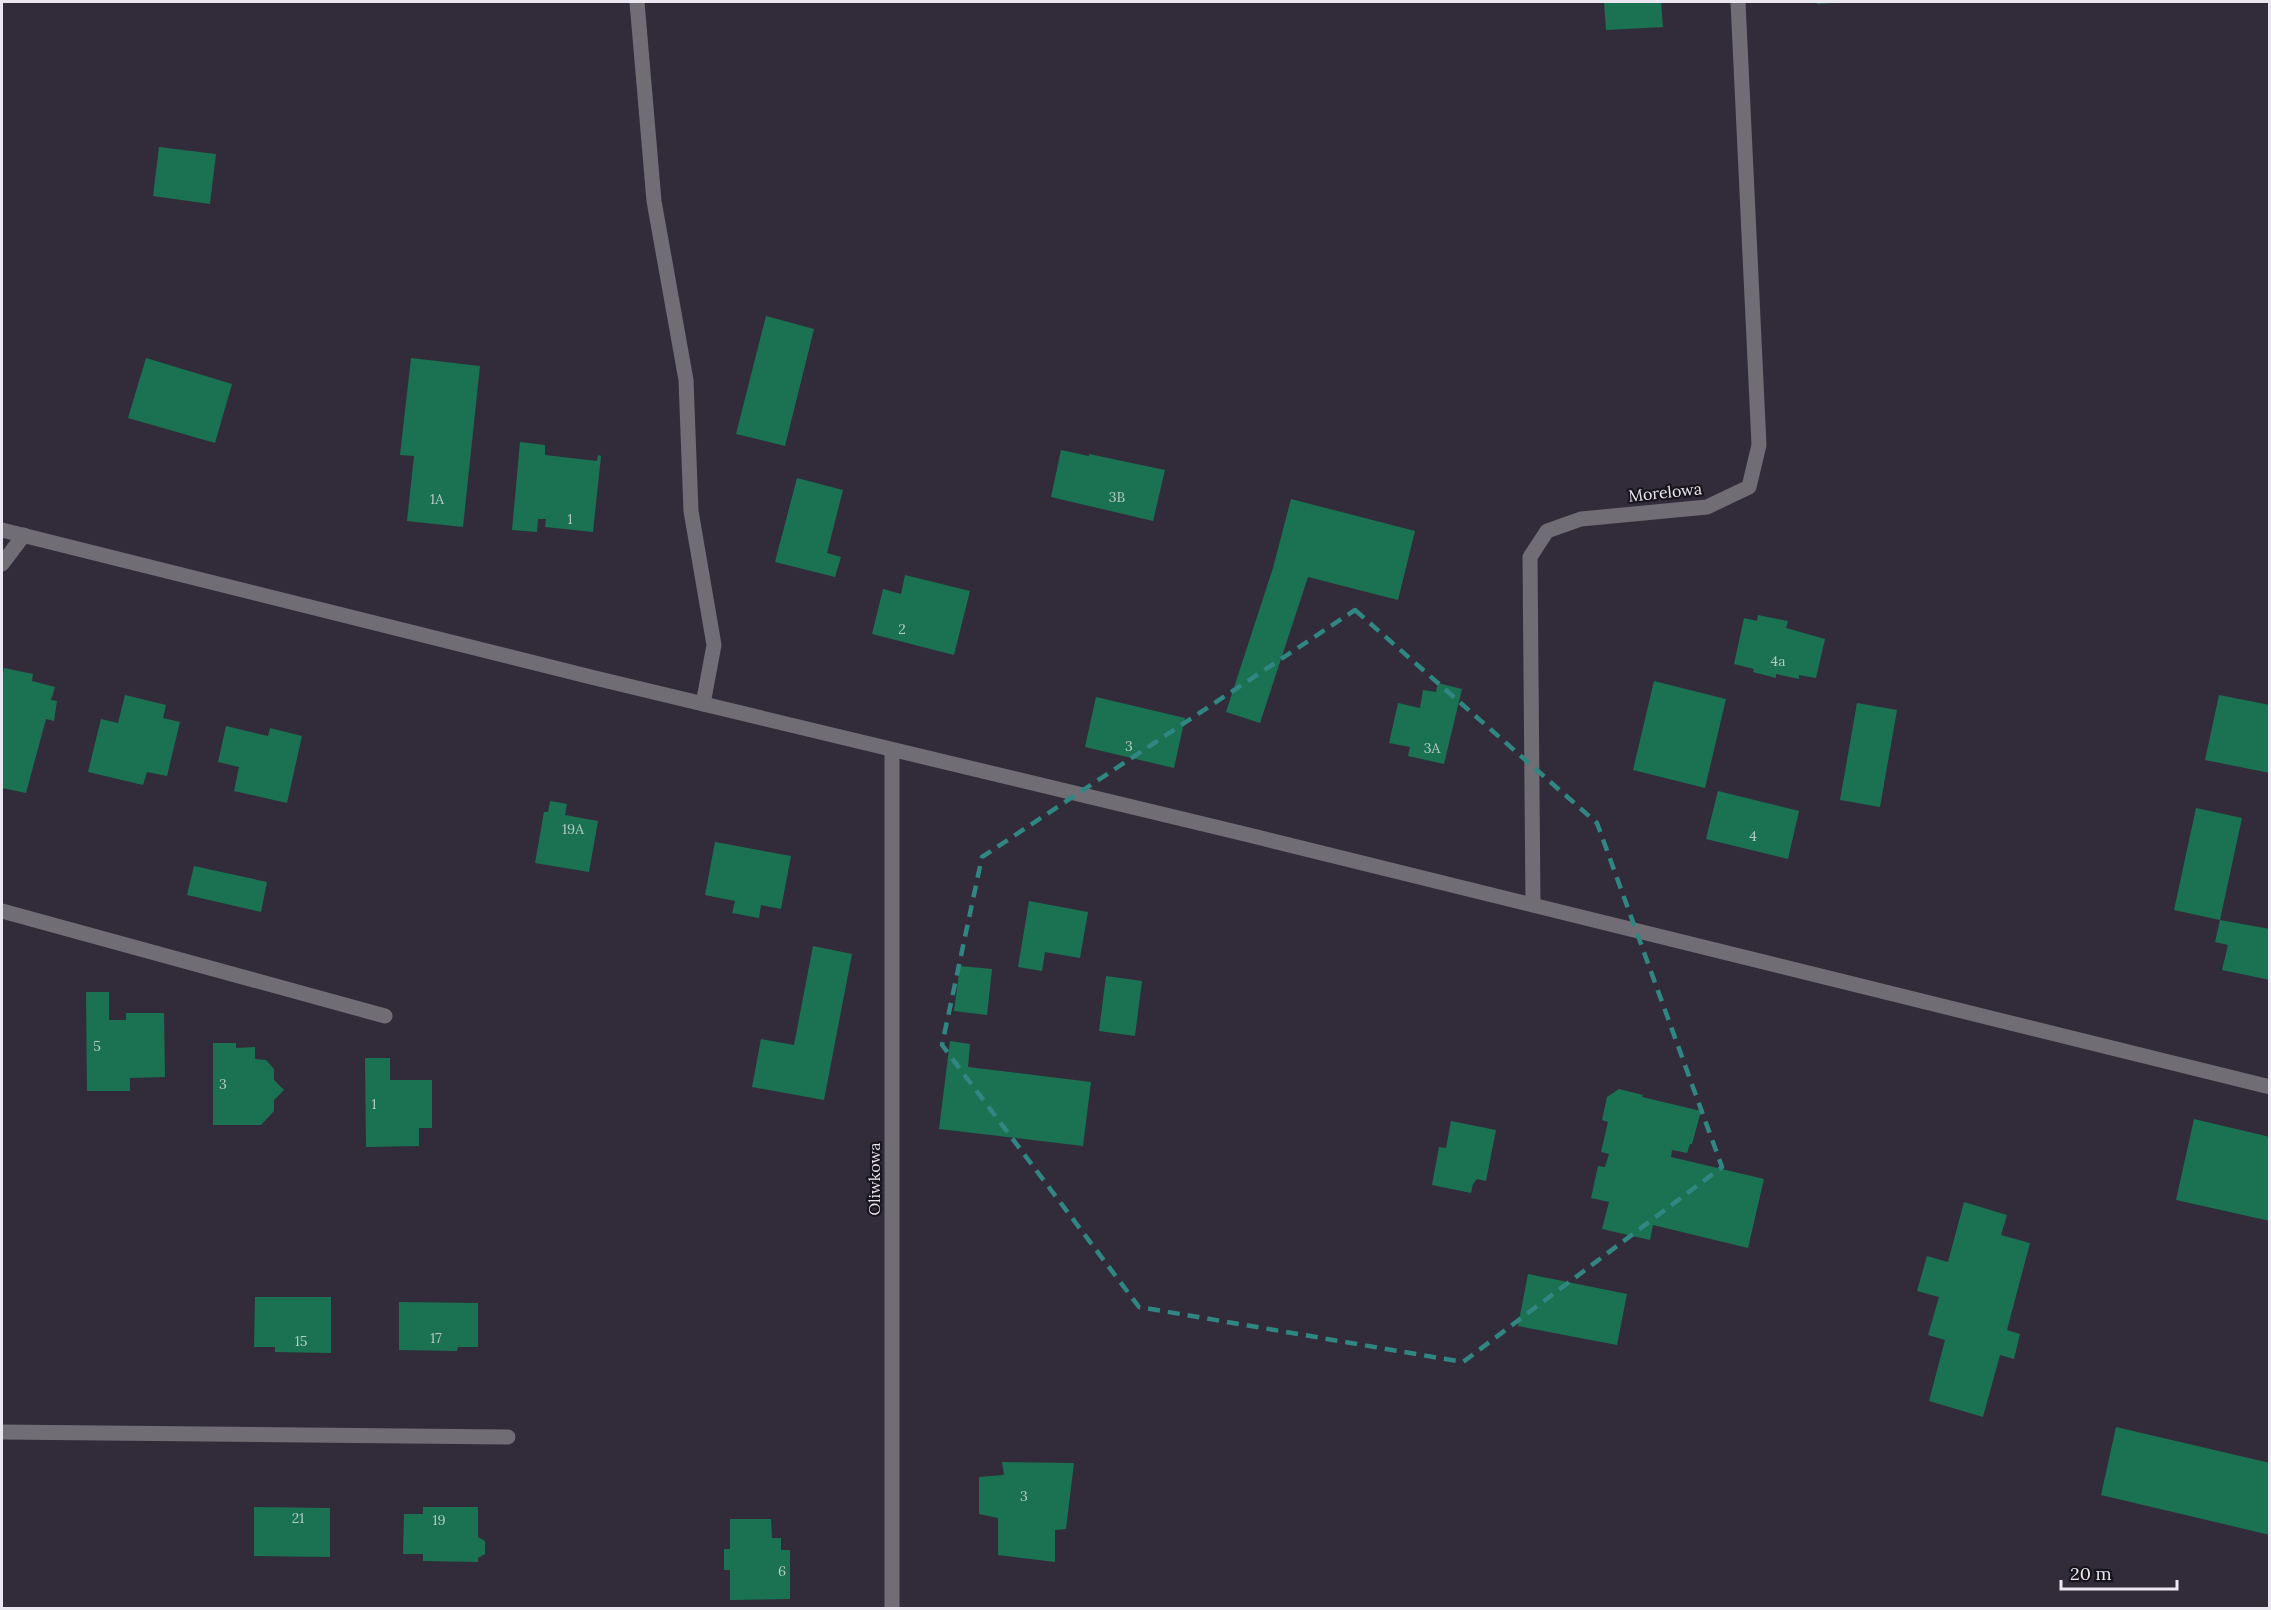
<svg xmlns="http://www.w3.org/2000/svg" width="2271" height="1610" font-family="Lora,serif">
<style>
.building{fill:#1a7252}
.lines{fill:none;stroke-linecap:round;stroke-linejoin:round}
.minor{stroke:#706d74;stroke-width:15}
.marked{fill:none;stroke:#308782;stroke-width:4.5;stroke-dasharray:12 8;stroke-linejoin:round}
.labels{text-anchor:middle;stroke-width:4.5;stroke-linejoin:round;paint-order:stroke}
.number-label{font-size:14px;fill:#b7cac8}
.street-label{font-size:16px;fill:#ebe7f0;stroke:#18161c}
</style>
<rect width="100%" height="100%" fill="#322c3a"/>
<g class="building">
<path d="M1604,2H1661L1663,27L1606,30Z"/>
<path d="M1817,2H1834V3L1817,4Z"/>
<path d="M159,147L216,154L210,204L153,196Z"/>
<path d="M766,316L814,329L785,446L736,434Z"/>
<path d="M146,358L232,384L215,443L128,418Z"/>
<path d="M411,358L480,366L463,527L407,521L414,456L400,455Z"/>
<path d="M520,442L545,445V455L597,461L598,455L601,456L593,532L545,527L546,519H538L537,532L512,530Z"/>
<path d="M1061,450L1089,456V454L1165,470L1153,521L1051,497Z"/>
<path d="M797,478L843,490L827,553L841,557L835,577L775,562Z"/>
<path d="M1291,499L1415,531L1398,600L1308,577L1260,723L1226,712L1273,568Z"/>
<path d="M905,575L970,591L954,655L872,634L883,589L901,594Z"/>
<path d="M1758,615L1788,621L1786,628L1825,639L1816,678L1799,675V679L1776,674V678L1753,672L1754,669L1734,664L1744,618L1757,621Z"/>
<path d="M4,668L33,674L32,681L55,687L51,700L57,701L54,721L46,719L26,793L2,788V679Z"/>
<path d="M1654,681L1726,699L1705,788L1633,770Z"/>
<path d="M1438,683L1462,689L1444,764L1408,756L1410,747L1389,743L1398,703L1420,708L1423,690L1436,692Z"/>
<path d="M125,695L166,705L163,718L180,722L167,776L147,772L143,785L88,772L101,719L118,723Z"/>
<path d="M2219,695L2270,705V773L2205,760Z"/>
<path d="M1096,697L1185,718L1174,768L1085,747Z"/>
<path d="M1857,703L1897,710L1880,807L1840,800Z"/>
<path d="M226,726L268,736L270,728L302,736L287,803L234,791L239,767L218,762Z"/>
<path d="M1718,791L1799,811L1788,859L1706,839Z"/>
<path d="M550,801L567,804L565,815L598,821L589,872L535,863L544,812H548Z"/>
<path d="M2196,808L2242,818L2220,920L2174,910Z"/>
<path d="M715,842L791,856L781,909L761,905L759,918L732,913L735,901L705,895Z"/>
<path d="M194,866L267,882L261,912L187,895Z"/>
<path d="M1029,901L1088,912L1080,958L1045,952L1042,971L1018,967Z"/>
<path d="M2220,920L2270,929V980L2222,970L2228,945L2215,942Z"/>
<path d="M813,946L852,954L824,1100L752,1087L761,1039L794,1045Z"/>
<path d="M960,966L992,969L987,1015L954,1011Z"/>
<path d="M1106,976L1142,981L1135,1036L1099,1031Z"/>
<path d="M86,992H109V1020H126V1013H164L165,1077L130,1078V1091H87Z"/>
<path d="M950,1041L970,1044L968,1067L1091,1082L1083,1146L939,1129Z"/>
<path d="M213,1043H236V1048L255,1047V1059L266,1060L274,1069V1080L284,1090L274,1100V1111L261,1125H213Z"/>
<path d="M365,1058H390V1080H432V1128H419V1146L366,1147Z"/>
<path d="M1619,1089L1643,1095L1642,1097L1701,1111L1692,1144H1690L1687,1153L1672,1150L1671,1157L1764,1179L1748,1248L1653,1225L1650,1240L1602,1229L1609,1202L1591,1198L1598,1166L1605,1167L1609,1154L1601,1152L1608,1122L1602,1120L1607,1097Z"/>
<path d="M2194,1119L2270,1137V1221L2176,1200Z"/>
<path d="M1451,1121L1496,1130L1486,1181L1477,1179L1473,1184L1471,1193L1432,1185L1439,1147L1446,1148Z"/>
<path d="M1964,1202L2007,1215L2001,1235L2030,1243L2007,1330L2020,1334L2014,1359L2000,1355L1983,1417L1929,1401L1945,1340L1928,1335L1939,1297L1917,1291L1927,1256L1948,1262Z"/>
<path d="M1528,1274L1627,1294L1617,1345L1518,1326Z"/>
<path d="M255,1297H331V1353L275,1352V1347H254Z"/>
<path d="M399,1302L478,1303V1347H458L457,1351L399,1350Z"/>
<path d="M2116,1427L2270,1463V1535L2101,1495Z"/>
<path d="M1002,1462L1074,1463L1066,1529L1055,1530V1562L998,1555V1518L979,1514V1477L1004,1475Z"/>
<path d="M254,1507L330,1508V1557L254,1556Z"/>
<path d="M423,1507H478V1537L485,1541V1554L478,1558V1562L423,1561V1554H403L404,1514H423Z"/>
<path d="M730,1519H771L772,1538H781V1550H790V1599L730,1600V1570H724V1549H730Z"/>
</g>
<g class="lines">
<g class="minor">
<path d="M637,2L654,201L686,380L691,511L714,645L703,704"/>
<path d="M2,530L595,678L1249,835L2270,1087"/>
<path d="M2,564L24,535"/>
<path d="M1533,905L1530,557L1547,531L1581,519L1707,507L1749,487L1759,445L1738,2"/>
<path d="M2,911L385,1016"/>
<path d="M2,1432L508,1437"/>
<path d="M892,1608V750"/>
</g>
</g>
<path class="marked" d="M1355,610L1597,823L1722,1167L1463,1362L1139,1307L942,1045L982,857Z"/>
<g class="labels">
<g class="number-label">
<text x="1117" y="502">3B</text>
<text x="437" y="504">1A</text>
<text x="570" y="524">1</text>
<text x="902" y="634">2</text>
<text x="1778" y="666">4a</text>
<text x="1129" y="751">3</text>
<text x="1432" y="753">3A</text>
<text x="573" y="834">19A</text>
<text x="1753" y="841">4</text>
<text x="97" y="1051">5</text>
<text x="223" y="1089">3</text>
<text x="374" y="1109">1</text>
<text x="436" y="1343">17</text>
<text x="301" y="1346">15</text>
<text x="1024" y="1501">3</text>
<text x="298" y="1523">21</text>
<text x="439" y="1525">19</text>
<text x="782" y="1576">6</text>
</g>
<g class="street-label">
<text transform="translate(1665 492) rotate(-6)" y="6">Morelowa</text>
<text transform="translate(874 1179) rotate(-90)" y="6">Oliwkowa</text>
</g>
</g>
<rect width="2271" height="1610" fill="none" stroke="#ebe7f0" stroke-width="6"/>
<path d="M2061 1580v9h116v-9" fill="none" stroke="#ebe7f0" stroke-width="3"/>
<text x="2070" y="1580" font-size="18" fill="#ebe7f0" stroke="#18161c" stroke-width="4.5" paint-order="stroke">20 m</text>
</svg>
